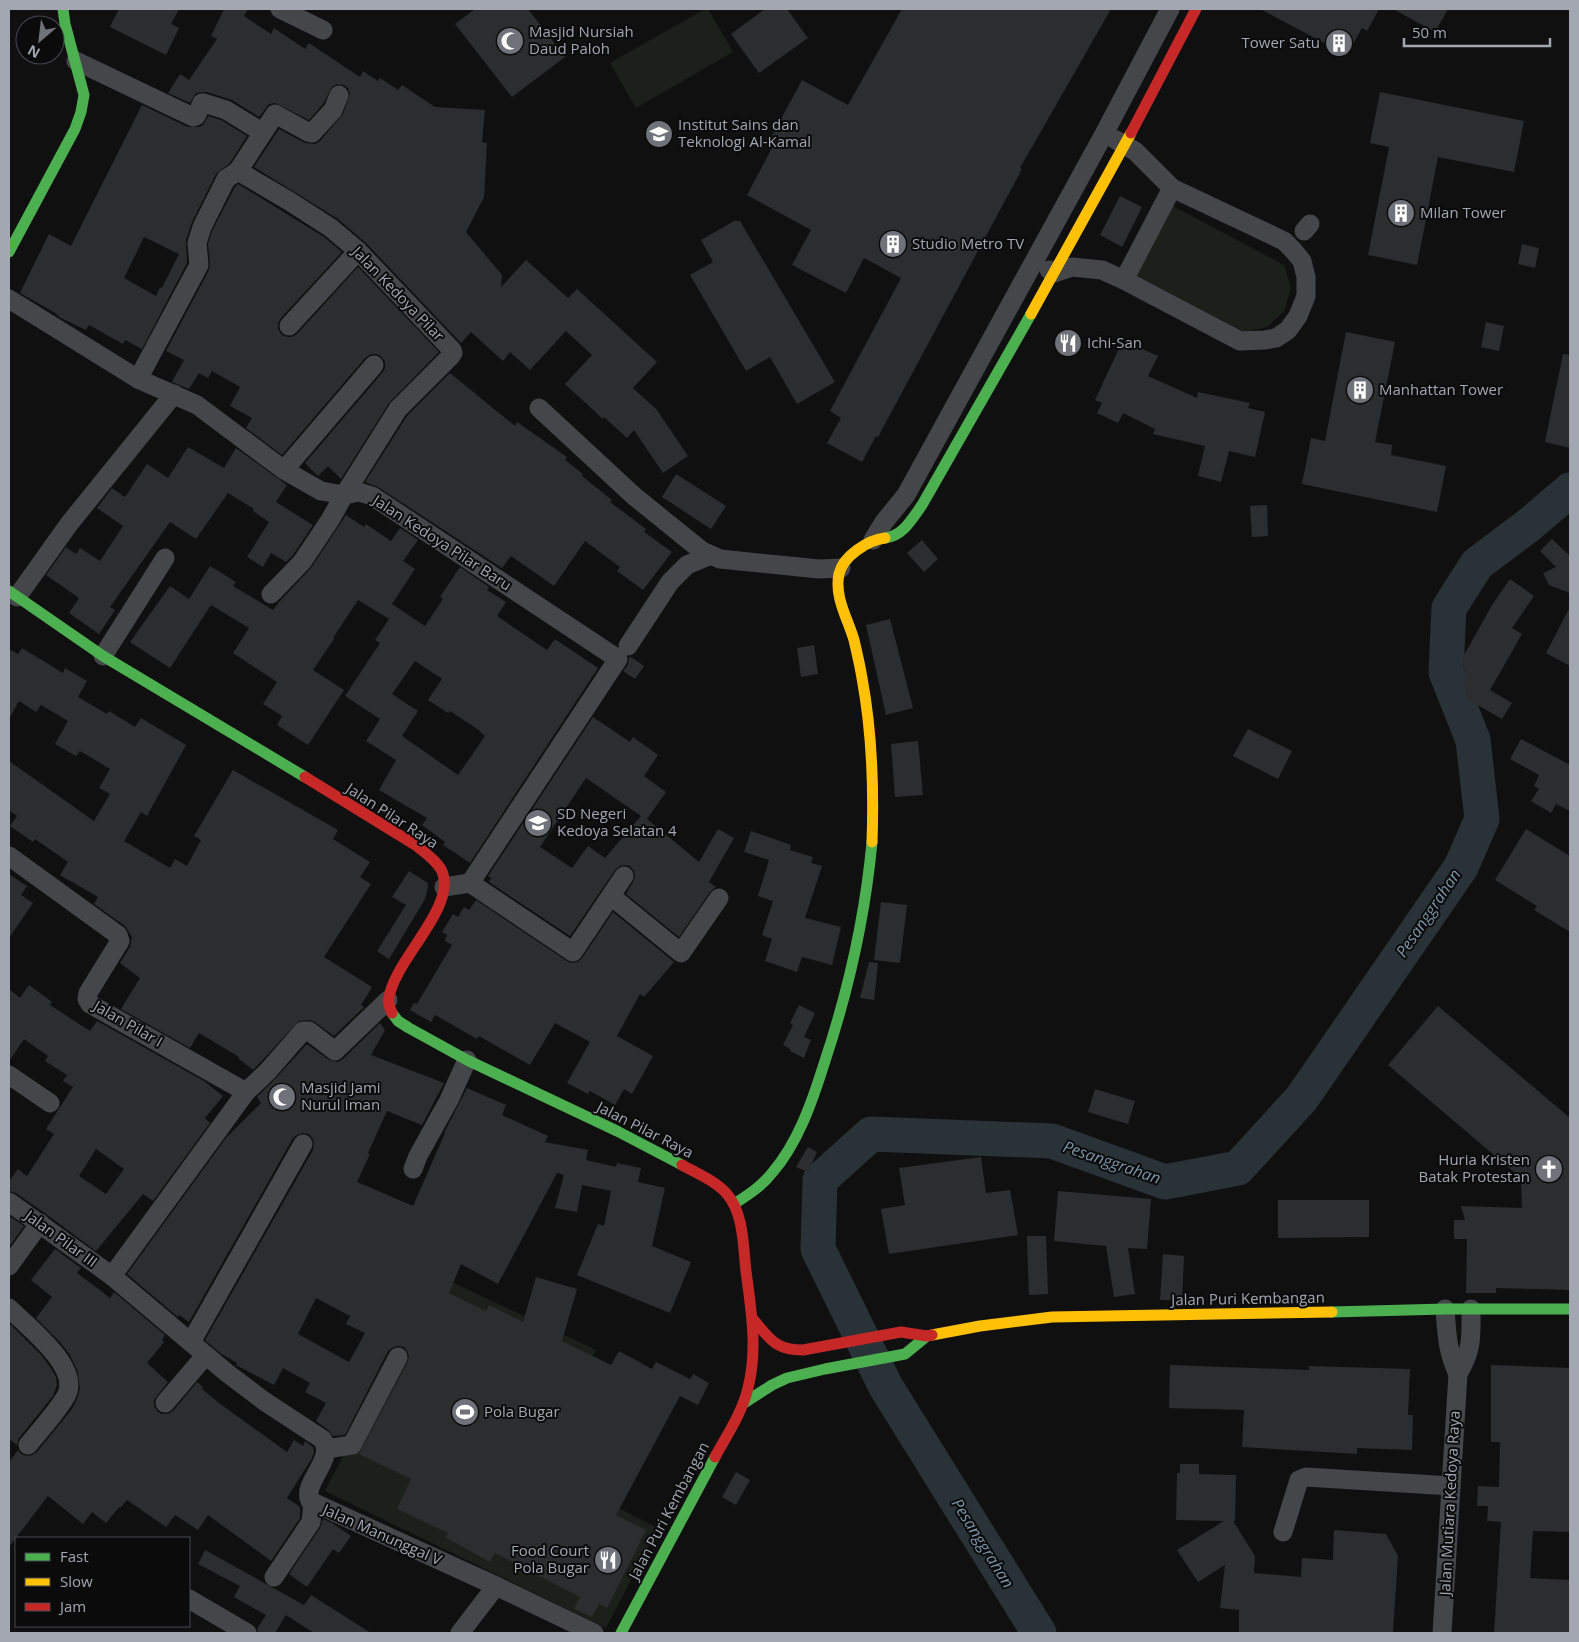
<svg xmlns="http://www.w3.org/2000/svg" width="1579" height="1642" font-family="'Open Sans',sans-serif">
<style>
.green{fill:#1b201b}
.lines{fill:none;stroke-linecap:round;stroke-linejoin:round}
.river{stroke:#293236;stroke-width:35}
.building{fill:#2c2d2e;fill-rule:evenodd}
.street{stroke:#454649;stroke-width:19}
.fast{stroke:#4caf50;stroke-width:11}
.slow{stroke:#ffc107;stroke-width:11}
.jam{stroke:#c62828;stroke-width:11}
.labels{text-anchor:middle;stroke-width:4;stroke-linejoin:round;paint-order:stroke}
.poi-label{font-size:15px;fill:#a2a7b1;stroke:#0b0b0c;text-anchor:start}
.street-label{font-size:15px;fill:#a2a7b1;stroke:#0b0b0c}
.water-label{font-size:16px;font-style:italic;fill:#7b96aa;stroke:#0b0b0c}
</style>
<rect width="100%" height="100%" fill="#101011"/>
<g class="green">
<path d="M705,9H708L733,52L636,108L610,63Z"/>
<path d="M1173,206L1284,265L1291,288L1284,311L1267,327L1244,332L1136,275Z"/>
<path d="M452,1282L596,1350L536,1466L658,1528L606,1628L325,1491L396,1353L416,1358Z"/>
</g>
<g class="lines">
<path class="river" d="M1039,1633L886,1387L818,1249L820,1180L871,1134L1052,1141L1165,1182L1238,1168L1302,1098L1461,867L1482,819L1473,740L1446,672L1449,608L1477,564L1529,525L1570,490"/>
</g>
<g class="building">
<path d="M119,9H179L171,24L179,28L166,55L110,27Z"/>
<path d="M224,9H248L244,16L271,34L274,28L305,49L309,43L360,77L363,71L378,81L380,78L398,90L402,85L435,107L485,110L482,142L487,143L484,197L466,232L502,275L501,287L526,260L568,298L577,289L657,362L633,388L657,410L688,456L663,473L634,430L627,438L604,417L603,419L565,384L592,355L566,331L530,370L510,352L503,361L471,332L461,343L366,243L338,219L254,167L279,129L305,143L315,144L320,141L343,114L350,94L348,88L344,85L337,84L332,87L323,104L309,120L275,103L269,104L259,117L232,100L207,92L196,93L190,103L168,93L180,74L189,80L217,39L211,36Z"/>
<path d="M475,9H528L565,57L512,97L455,24Z"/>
<path d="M765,9H787L808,38L759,73L731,34Z"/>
<path d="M902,9H1111L1020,168L1022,169L878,437L876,436L862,462L827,443L841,418L830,411L901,278L864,258L846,293L792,265L811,230L747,195L772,148L767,145L802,80L848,105Z"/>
<path d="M1260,9H1379L1367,31L1362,28L1347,55Z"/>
<path d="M1393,9H1448L1435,32Z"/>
<path d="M1380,92L1524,121L1514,172L1438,157L1417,265L1368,255L1389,147L1370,143Z"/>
<path d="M142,105L188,127H200L204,124L208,116L221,120L247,136L230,163L216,174L192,222L186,240L187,263L142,349L125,340L123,344L89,325L86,330L61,318L57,315V314L20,293L49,234L71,246ZM144,237L179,254L162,288L160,287L156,296L124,278Z"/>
<path d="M238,184L324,237L342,252L281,318L278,323V329L282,335L287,337H292L297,334L358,267L439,352L389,403L341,479L328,466L318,476L305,463L383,372L385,368V362L381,356L376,354H371L365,358L282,455L246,428L252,418L230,406L240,387L212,371L208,378L199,373L189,389L172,382L184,360L166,351L209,270L210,264L208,244L212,231L235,187Z"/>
<path d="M1120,196L1142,207L1122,247L1100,235Z"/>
<path d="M734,221H740L835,382L797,404L770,357L746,371L690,275L713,262L701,240Z"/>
<path d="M1522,244L1539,248L1535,268L1518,264Z"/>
<path d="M1486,322L1504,326L1499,351L1481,347Z"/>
<path d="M1346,332L1395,342L1375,442L1392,445L1391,455L1446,466L1437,512L1302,484L1311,438L1325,441Z"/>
<path d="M1123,340L1158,356L1148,376L1197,398L1198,392L1250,403L1248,408L1265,412L1255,457L1229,451L1221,482L1198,476L1205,446L1153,434L1155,429L1123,413L1118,423L1097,413L1102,403L1095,400Z"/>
<path d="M1563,354L1570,355V448L1545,442Z"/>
<path d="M450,373L515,426L517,422L567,457L565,460L583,474L582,476L612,500L610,502L646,529L644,532L672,552L643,590L617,571L620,567L585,541L554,586L511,556L502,568L378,487L365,482L407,416Z"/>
<path d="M188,447L224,468L236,448L287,485L276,502L313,525L293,555L286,562L271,553L263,567L247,557L269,522L253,511L254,509L228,493L196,539L170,522L110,607L115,610L99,634L69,613L79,598L46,575L66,547L76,554L80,548L100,561L123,526L97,508L112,488L125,497L147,464L168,478Z"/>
<path d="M676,474L726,506L711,529L662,497Z"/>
<path d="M1267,505L1268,536L1252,537L1250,506Z"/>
<path d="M346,515L364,527L366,524L391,541L400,528L418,540L403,561L415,569L392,604L425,626L443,599L440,597L460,567L489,587L487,590L506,602L497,616L547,650L555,639L598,668L470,863L443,845L445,842L422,825L427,818L379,790L396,760L366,741L380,719L345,696L380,643L375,640L389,619L358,600L333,638L334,639L313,670L344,690L308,745L277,725L282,716L263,704L277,682L233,653L249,628L211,605L170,668L130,642L170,586L189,599L210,566L236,582L233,586L273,610L279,602L311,568ZM415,661L442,679L428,700L448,713L450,711L480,731V732L485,736L458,775L402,736L418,711L392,694Z"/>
<path d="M1552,539L1570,556V593L1549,585L1543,573L1556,567L1540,551Z"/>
<path d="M922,540L938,559L924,572L907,553Z"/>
<path d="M1510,579L1534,596L1512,628L1522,634L1490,690L1512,703L1502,719L1467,699L1463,657L1492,605Z"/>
<path d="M1570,607V666L1546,653Z"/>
<path d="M890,619L913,708L886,715L866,625Z"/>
<path d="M814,645L818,674L801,677L797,648Z"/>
<path d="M22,648L63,673L65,668L87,681L78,697L107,714L109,711L135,727L141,718L186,745L147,816L141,812L124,841L170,868L175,859L187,866L201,840L194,836L233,770L338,830L333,839L370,862L360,877L371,884L324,957L372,987L361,1005L364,1007L334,1036L315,1022L309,1020L299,1021L253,1070L238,1058L239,1057L199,1033L190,1048L121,1009L140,978L120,963L130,947L132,937L125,926L94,904L98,897L60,875L68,862L35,839L33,842L10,826L17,816L9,810V761L94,821L110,794L99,788L110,769L80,751L76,756L55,744L68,721L41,705L36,712L19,701L9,719V649L18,654Z"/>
<path d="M629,657H631L644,666L635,679L623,671L628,665Z"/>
<path d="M593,717L630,742L633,737L658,755L644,776L666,792L647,819L699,862L718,829L734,838L709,882L716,887L710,892L679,937L626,894L633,882L635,876L634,871L630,866L625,865L620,866L615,870L570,936L489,882L491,878L488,876ZM586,778L641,816L605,858L588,846L572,868L540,847Z"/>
<path d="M1248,729L1292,751L1278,779L1233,756Z"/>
<path d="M1521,739L1570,765V811L1556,804L1551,813L1531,801L1539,789L1534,786L1539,775L1510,759Z"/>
<path d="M918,741L923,795L895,797L891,744Z"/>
<path d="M1526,829L1570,856V932L1534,910L1537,906L1495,880Z"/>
<path d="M751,831L791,845L790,850L813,857L811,863L822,866L805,918L841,927L832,965L802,957L797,972L765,961L772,939L762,935L773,901L758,896L769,860L744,852Z"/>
<path d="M409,871L428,883V886L425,899L389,959L377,951L406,905L392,897Z"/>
<path d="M9,874L27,886L21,895L33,903L9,938Z"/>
<path d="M476,900L567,961L572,963L578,962L582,958L613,912L674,962L644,997L640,994L617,1036L653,1056L632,1094L624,1089L615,1105L590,1091L588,1094L567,1083L590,1042L555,1023L530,1065L479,1036L477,1039L435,1015L431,1022L410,1010L414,1003L417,1004L452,945L445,941L447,935L442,932L453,914L458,917L464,907L469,910Z"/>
<path d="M881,902L907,905L900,963L874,960Z"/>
<path d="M869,962L878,963L874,1000L860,998Z"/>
<path d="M29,985L52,1002L50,1005L90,1031L97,1021L204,1081L223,1096L205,1118L210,1123L153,1201L143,1194L96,1251L46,1214L16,1193L9,1191V1181L18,1169L27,1176L54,1134L46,1129L73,1087L63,1081L67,1075L45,1061L48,1056L24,1039L9,1061V989L20,998ZM96,1149L124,1169L106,1194L79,1176Z"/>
<path d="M799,1005L815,1013L804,1037L811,1040L804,1058L790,1051V1049L783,1045L793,1025L790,1023Z"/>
<path d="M1438,1006L1570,1118V1290L1496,1288V1293H1466L1467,1239H1454V1220H1465L1461,1206L1522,1208L1521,1178L1388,1065Z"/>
<path d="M380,1023L385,1030L371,1055L444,1083L422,1125L387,1111L368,1153L370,1154L357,1182L413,1206L445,1133H444L467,1088L506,1105L502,1115L548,1136L545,1142L588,1150L586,1160L616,1167L617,1163L641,1168L638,1182L665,1188L652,1246L691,1262L670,1313L577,1275L598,1224L604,1226L611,1191L582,1185L577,1212L555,1208L564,1175L557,1173L498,1284L461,1264L449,1293L486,1311L489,1305L523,1322L536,1277L577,1289L562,1341L611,1365L619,1351L652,1369L656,1362L690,1379L693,1374L709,1383L698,1405L680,1396L616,1515L646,1530L607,1608L599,1604L592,1617L574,1609L580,1597L495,1553L490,1562L445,1537L448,1533L397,1509L411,1479L359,1454L408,1362L409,1356L407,1351L404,1347L397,1346L392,1348L388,1351L345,1435L333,1436L328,1430L316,1421L326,1403L305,1392L310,1383L283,1368L274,1385L236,1365L237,1363L220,1353L205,1340L313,1150L314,1143L313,1139L309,1134L302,1133L297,1135L293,1138L189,1322L179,1315L178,1317L127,1274L226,1138L261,1103L257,1097L275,1079L307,1044L329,1060L338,1062L343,1059ZM316,1298L350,1316L346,1324L365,1333L349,1362L298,1334Z"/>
<path d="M1095,1089L1135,1101L1128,1124L1088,1112Z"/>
<path d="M808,1147L817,1152L808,1172L796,1167Z"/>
<path d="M981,1157L986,1193L1010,1190L1018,1235L889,1254L881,1209L905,1205L899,1168Z"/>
<path d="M1058,1191L1151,1199L1147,1249L1128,1248L1135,1294L1114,1297L1106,1246L1054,1241Z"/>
<path d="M1278,1200H1369V1237L1278,1238Z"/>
<path d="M9,1216L24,1226L9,1247Z"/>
<path d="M1027,1236H1046L1048,1294L1029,1295Z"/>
<path d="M55,1249L81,1268L77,1273L101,1291L110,1298L114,1292L165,1335L162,1340L164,1342L147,1363L168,1382L154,1400V1406L158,1412L162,1414H168L173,1411L197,1382L203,1387L202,1389L219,1403L287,1452L294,1440L303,1446L305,1441L313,1447L314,1452L312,1458L287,1498L300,1507V1518L271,1561L208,1515L198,1530L175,1515L166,1527L127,1500L120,1508L119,1507L106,1523L92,1512L83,1524L48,1496L9,1547V1462L18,1450L21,1454L27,1456L32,1455L37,1452L72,1409L77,1399L80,1388L77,1370L70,1355L59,1341L36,1318L52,1297L31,1280Z"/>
<path d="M1163,1254L1184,1256L1182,1300H1160Z"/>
<path d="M9,1323L42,1356L50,1367L56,1377L57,1385L53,1396L19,1438L17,1445L9,1439Z"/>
<path d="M1170,1365L1309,1370V1366L1410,1369L1408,1415H1413L1412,1450L1357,1448V1454L1242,1447L1244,1410L1169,1408Z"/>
<path d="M1491,1365L1570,1368V1532L1533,1531L1530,1578L1570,1580V1633H1494L1501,1522L1487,1521L1488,1506H1477L1478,1486L1499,1487L1500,1442H1491Z"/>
<path d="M1180,1464H1199V1474L1236,1475L1235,1521H1233L1255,1556L1254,1573L1301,1577L1302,1558L1333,1560L1334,1530L1386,1534L1398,1556L1393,1633H1239V1610L1220,1608L1225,1565L1198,1582L1177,1550L1224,1521L1176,1520L1177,1473H1180Z"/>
<path d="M736,1472L750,1480L736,1505L722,1497Z"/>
<path d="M323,1519L332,1523L351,1536L339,1553L333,1549L307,1587L289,1574L320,1528Z"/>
<path d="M205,1550L304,1605L311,1595L371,1633H314L286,1615L275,1633H258L257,1629L266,1615L234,1597L240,1586L198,1564Z"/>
</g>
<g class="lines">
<g class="street">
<path d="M280,9L323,30"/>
<path d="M76,61L193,117L196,116L202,103H204L226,110L262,132"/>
<path d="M1304,231L1310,224"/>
<path d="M1049,270L1054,273L1072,267L1102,270L1124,280L1240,341L1265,340L1276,338L1288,330L1298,316L1306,296V277L1302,261L1293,250L1284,241L1172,188L1135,151L1116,140"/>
<path d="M1124,280L1172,188"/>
<path d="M9,299L138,379L197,405L284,470L321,491L344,495L359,492L372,496L618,659L470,883L444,887"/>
<path d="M289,326L358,251"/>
<path d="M138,379L199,265L197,243L202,227L226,179L238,171"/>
<path d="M539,408L634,496L702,551L720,559L819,569L841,568"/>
<path d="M284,470L374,365"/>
<path d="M873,540L884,522L906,495L1104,134L1170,9"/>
<path d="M271,594L302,562L330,520L344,495L398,409L451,356L453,353L452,350L358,251L331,228L289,201L238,171L275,114L308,132L312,133L333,110L339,95"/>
<path d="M17,597L69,524L174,394"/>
<path d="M628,646L670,582L687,565L711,555"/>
<path d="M103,656L165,558"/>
<path d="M9,856L118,935L120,941L88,993L87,999L90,1004L246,1092L112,1276"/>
<path d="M470,883L573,952L624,876"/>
<path d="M611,896L681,953L719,898"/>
<path d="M9,1075L50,1103"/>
<path d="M246,1092L267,1072L303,1031H309L335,1051L388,1000"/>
<path d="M413,1169L418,1156L449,1100L467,1060"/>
<path d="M9,1202L112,1276L227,1373L264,1401L322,1439C337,1458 301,1483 310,1501L496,1586L594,1633"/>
<path d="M9,1266L40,1223"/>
<path d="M9,1308C27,1326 82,1368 66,1396C57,1412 40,1430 28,1445"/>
<path d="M1445,1309C1447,1335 1447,1350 1458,1374"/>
<path d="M191,1342L303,1144"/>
<path d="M165,1403L205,1356"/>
<path d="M326,1449L352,1445L398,1357"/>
<path d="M1283,1532L1299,1480L1306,1477L1451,1486"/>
<path d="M274,1577L311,1522L313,1504"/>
<path d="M189,1599L247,1633"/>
<path d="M460,1633L496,1586"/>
<path d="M1442,1633L1458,1374C1473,1348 1471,1337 1471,1309"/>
</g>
<g class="fast">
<path d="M9,252L75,129L81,112L84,95L65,24L63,9"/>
<path d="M885,538C903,536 912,519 922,505L1031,314"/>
<path d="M9,591L103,656L305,777"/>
<path d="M392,1013L398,1021L409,1028L467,1060L617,1131L682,1165"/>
<path d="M734,1204C748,1195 762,1186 772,1173C798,1143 812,1102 824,1064C848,992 865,918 872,842"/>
<path d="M1332,1312L1445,1309H1570"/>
<path d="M744,1403L772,1385L787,1378L825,1369L905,1354L927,1336"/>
<path d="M621,1633L715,1457"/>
</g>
<g class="slow">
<path d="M1031,314L1131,133"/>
<path d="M872,842C874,787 872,732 862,678C860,665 857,653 854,640C848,619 834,597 839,574C843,556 868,540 885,538"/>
<path d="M932,1335L980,1326L1052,1317L1332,1312"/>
</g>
<g class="jam">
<path d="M1131,133L1196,9"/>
<path d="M305,777L417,846C425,853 440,863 443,874C454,910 394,961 389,998C388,1003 390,1009 392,1013"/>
<path d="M682,1165C696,1173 716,1181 727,1194C744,1214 743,1246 746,1271C751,1310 758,1349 748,1388C742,1413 727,1435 715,1457"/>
<path d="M753,1319C770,1339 775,1350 803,1350L901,1332L927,1336L932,1335"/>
</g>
</g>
<defs>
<g id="mosque-disc" transform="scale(1.4375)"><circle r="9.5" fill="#6f7279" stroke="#0b0b0c"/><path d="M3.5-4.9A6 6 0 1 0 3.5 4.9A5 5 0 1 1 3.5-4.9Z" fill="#fff"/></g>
<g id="building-disc" transform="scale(1.4375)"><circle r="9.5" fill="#6f7279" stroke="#0b0b0c"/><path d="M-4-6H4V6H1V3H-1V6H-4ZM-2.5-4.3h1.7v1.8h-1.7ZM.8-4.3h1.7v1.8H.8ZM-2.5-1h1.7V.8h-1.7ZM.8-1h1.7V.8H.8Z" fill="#fff"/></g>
<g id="university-disc" transform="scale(1.4375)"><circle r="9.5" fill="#6f7279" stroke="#0b0b0c"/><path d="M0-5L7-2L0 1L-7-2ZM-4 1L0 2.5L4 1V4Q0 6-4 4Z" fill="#fff"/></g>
<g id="restaurant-disc" transform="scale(1.4375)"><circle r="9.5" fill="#6f7279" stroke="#0b0b0c"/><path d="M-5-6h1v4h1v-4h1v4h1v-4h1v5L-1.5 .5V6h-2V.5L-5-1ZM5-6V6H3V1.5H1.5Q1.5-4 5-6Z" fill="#fff"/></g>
<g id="school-disc" transform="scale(1.4375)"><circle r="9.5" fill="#6f7279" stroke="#0b0b0c"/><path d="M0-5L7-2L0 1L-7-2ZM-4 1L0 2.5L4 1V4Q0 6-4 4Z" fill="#fff"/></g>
<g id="church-disc" transform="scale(1.4375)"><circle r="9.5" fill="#6f7279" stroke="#0b0b0c"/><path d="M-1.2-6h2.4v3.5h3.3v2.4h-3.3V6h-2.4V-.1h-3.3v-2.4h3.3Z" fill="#fff"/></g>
<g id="stadium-disc" transform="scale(1.4375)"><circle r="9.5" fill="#6f7279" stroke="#0b0b0c"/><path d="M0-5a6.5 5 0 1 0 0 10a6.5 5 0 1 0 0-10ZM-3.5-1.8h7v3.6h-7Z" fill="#fff"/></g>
</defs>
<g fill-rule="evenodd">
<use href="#mosque-disc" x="510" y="41"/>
<use href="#building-disc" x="1339" y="43"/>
<use href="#university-disc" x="659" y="134"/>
<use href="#building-disc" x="1401" y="213"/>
<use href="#building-disc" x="893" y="244"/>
<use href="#restaurant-disc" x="1068" y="343"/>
<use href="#building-disc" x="1360" y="390"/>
<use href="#school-disc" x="538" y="823"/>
<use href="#mosque-disc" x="282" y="1097"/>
<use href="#church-disc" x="1549" y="1169"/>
<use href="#stadium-disc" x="465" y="1412"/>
<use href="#restaurant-disc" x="608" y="1560"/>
</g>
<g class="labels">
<g class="poi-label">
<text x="529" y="37">Masjid Nursiah<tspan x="529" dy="17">Daud Paloh</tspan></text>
<text x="1320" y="48" text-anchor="end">Tower Satu</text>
<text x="678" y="130">Institut Sains dan<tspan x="678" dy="17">Teknologi Al-Kamal</tspan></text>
<text x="1420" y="218">Milan Tower</text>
<text x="912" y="249">Studio Metro TV</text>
<text x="1087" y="348">Ichi-San</text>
<text x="1379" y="395">Manhattan Tower</text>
<text x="557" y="819">SD Negeri<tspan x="557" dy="17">Kedoya Selatan 4</tspan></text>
<text x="301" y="1093">Masjid Jami<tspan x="301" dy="17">Nurul Iman</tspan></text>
<text x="1530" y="1165" text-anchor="end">Huria Kristen<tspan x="1530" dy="17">Batak Protestan</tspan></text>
<text x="484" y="1417">Pola Bugar</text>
<text x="589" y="1556" text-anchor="end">Food Court<tspan x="589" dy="17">Pola Bugar</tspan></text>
</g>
<g class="street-label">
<text transform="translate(398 294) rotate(46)" y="5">Jalan Kedoya Pilar</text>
<text transform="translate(442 543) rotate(33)" y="5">Jalan Kedoya Pilar Baru</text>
<text transform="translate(392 816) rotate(33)" y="5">Jalan Pilar Raya</text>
<text transform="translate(128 1024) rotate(30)" y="5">Jalan Pilar I</text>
<text transform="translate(645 1130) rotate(27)" y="5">Jalan Pilar Raya</text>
<text transform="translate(61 1239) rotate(36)" y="5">Jalan Pilar III</text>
<text transform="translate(1248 1299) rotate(-1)" y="5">Jalan Puri Kembangan</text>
<text transform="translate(1450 1503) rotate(-87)" y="5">Jalan Mutiara Kedoya Raya</text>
<text transform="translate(669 1511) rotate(-62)" y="5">Jalan Puri Kembangan</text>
<text transform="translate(382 1535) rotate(24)" y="5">Jalan Manunggal V</text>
</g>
<g class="water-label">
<text transform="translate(1428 913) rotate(-56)" y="6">Pesanggrahan</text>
<text transform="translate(1112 1162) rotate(19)" y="6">Pesanggrahan</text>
<text transform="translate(983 1543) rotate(58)" y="6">Pesanggrahan</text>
</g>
</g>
<rect width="1579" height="1642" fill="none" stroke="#a2a7b1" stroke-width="20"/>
<rect x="15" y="1537" width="175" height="90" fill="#0b0b0c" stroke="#47494e"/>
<rect x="25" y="1553" width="25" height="8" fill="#4caf50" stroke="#47494e"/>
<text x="60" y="1562" font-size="15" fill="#a2a7b1">Fast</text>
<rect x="25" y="1578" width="25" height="8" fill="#ffc107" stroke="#47494e"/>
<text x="60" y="1587" font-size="15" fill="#a2a7b1">Slow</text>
<rect x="25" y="1603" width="25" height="8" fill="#c62828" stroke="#47494e"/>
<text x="60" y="1612" font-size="15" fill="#a2a7b1">Jam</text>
<g transform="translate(40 40) rotate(208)"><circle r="24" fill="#0b0b0c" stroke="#47494e"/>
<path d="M0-4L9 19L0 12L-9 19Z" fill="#6f7279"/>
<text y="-8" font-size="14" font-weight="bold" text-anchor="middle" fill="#a2a7b1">N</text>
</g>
<path d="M1404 38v8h146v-8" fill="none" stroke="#a2a7b1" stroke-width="2.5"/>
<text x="1412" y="38" font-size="15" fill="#a2a7b1" stroke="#0b0b0c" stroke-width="4" paint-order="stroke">50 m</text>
</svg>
